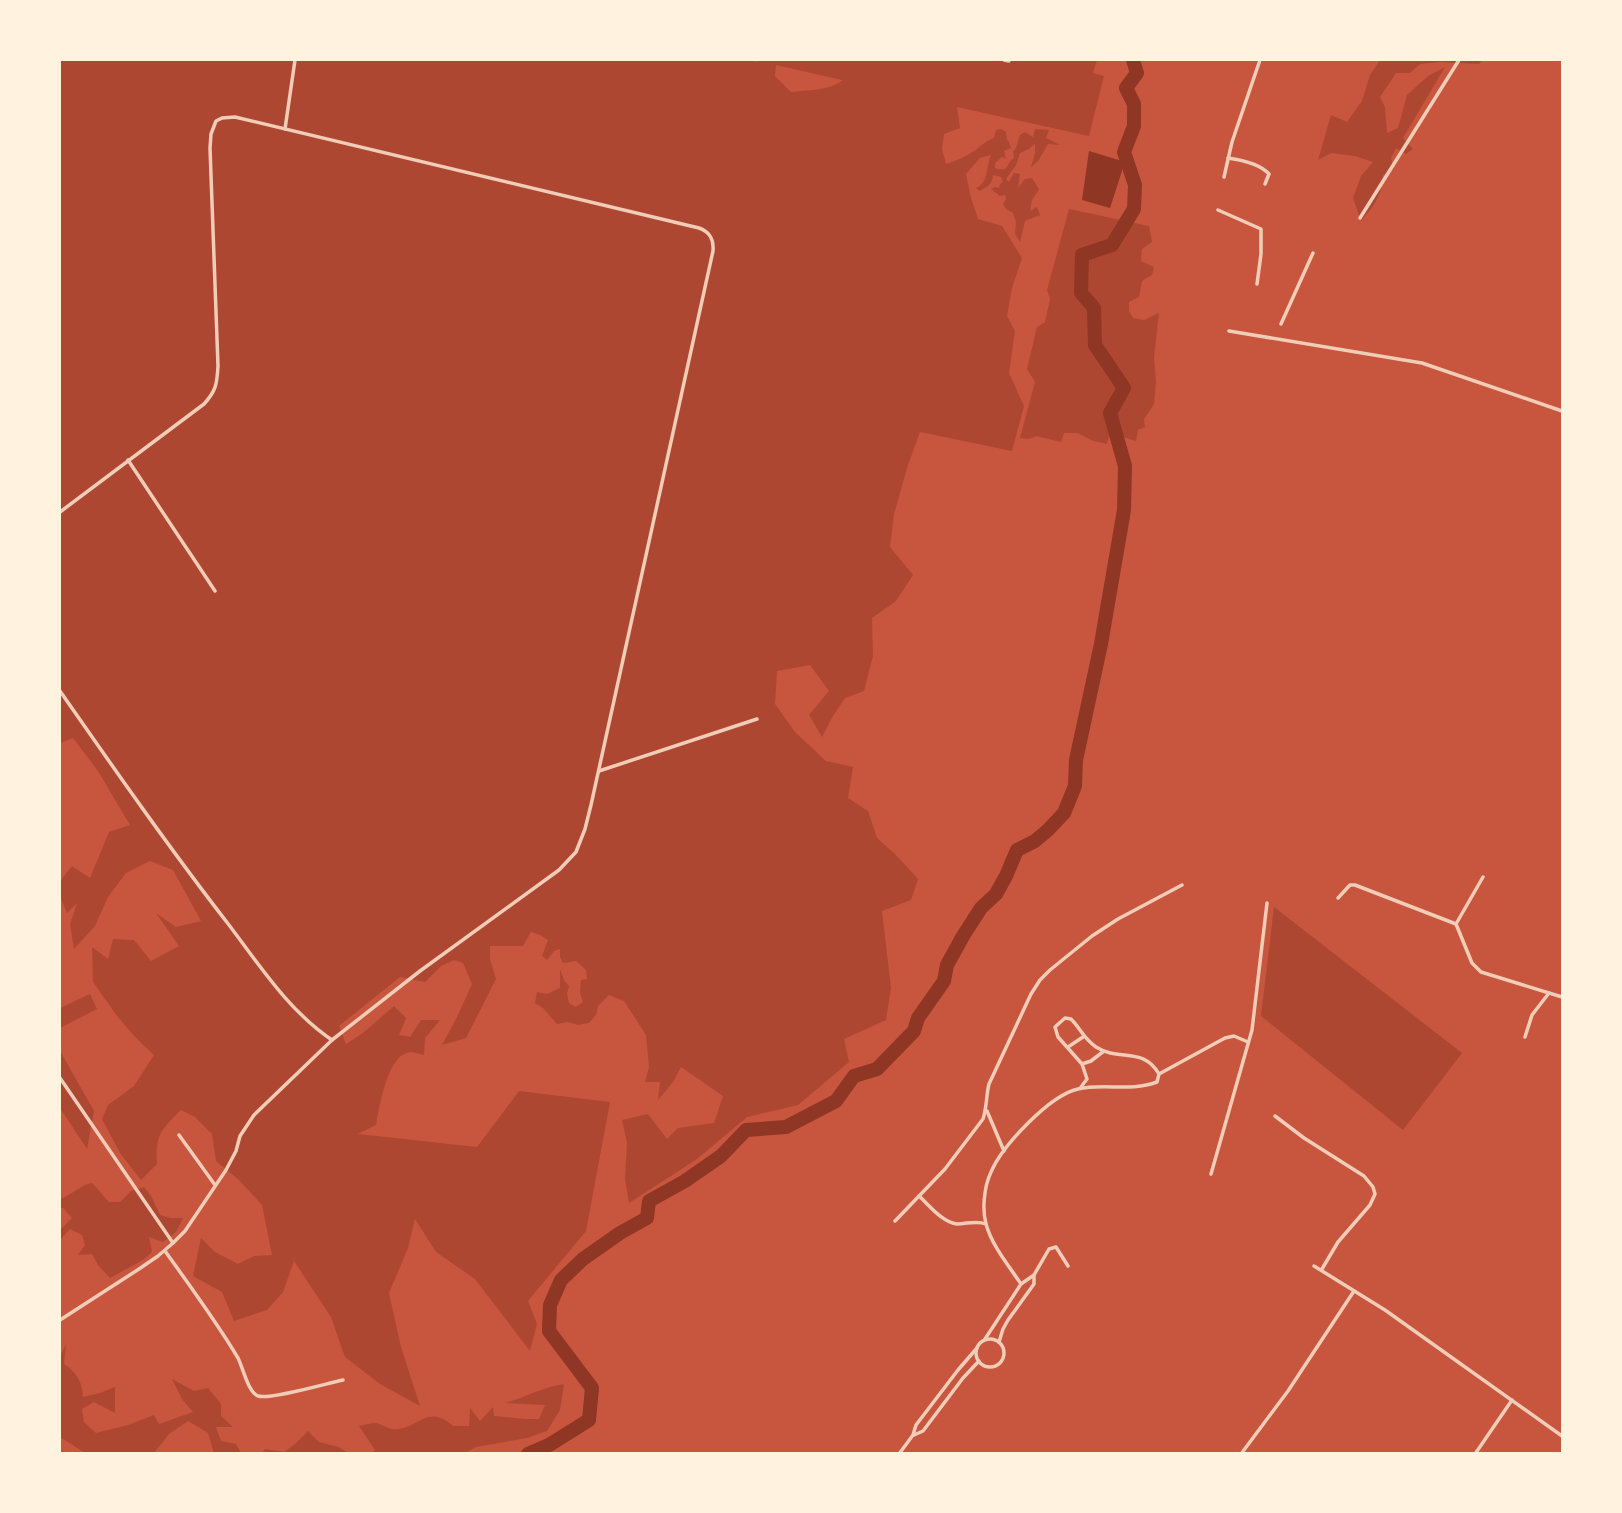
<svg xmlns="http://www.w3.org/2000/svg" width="1622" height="1513" font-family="'Roboto Serif',serif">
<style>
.green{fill:#ae4732;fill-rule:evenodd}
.water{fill:#8f3625}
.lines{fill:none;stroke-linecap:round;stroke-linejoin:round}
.river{stroke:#8f3625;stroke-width:14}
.minor{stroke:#f1ccb7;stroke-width:3.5}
</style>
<rect width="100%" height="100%" fill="#c8553d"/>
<g class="green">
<path d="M60,60H743L760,62L755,60H1097L1093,73L1104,76L1089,136L957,107L960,128L944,134L942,149L946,164C956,161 965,157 974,151C981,146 986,141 994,138L996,130L1001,129L1006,132L1007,140L1009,142L1011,148L1004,151L1006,159L1002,157L995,163V168C1010,173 1005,164 1014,158L1013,151L1015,150L1020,135L1025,132L1033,137L1035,129L1049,130L1046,138L1060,145L1048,144L1038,161L1031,167L1035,153V144L1029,149L1020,153L1016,165L1006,179L1009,182L1014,173L1020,174L1018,188L1025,179L1032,178L1039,189L1032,200L1030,211L1037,207L1040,215L1025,221L1020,242L1015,234L1016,222L1013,213L1006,209L1003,204L1006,199L1005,195L1000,196L991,189L995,187L999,188L1000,184L1003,182L1001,177L993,175C992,186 987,186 980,191L976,188C989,183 986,166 991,155L980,158L966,174L971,198L978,219L1002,226L1022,258L1012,288L1007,316L1015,331L1009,373L1024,406L1012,451L920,432L908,465L894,514L890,547L913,575L896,601L872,618L873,656L864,691L845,698L833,716L822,737L809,715L829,691L810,665L777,671L775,704L795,732L826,761L853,767L848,798L868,811L877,838L895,854L918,879L911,900L882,911L891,988L886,1020L844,1039L849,1062L798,1105L747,1117L697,1159L629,1203L625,1179L627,1143L622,1120L648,1114L667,1139L678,1128L714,1123L723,1096L681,1067L673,1082L658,1100L660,1082H645L649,1067L646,1035L624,1001L609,995L598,1006L596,1015L589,1023L578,1025L568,1022L557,1024L543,1008L535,1003L537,992L547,994L560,988V969L564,980L569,986L567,994L569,1003L576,1007L583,1002L580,993L581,980L587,979L586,970L576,961L563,963L560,957V949L554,951L547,960L542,956L548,940L540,935L531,932L523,946H490V959L496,979L466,1038L442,1045L457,1017L472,984L463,963L454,960L441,966L425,982L400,977L339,1026L346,1044L363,1033L394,1006L406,1018L399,1035L410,1037L421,1020H440L425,1038L424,1055C418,1054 412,1051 407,1053C387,1058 379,1108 376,1125L358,1134L477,1147L519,1091L610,1102L586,1231L528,1301L537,1324L530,1351L475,1279L436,1252L415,1219L408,1248L389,1293L401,1347L420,1406L380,1384L345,1357L331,1317L294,1261L283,1292L267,1310L234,1321L222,1292L193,1276L201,1238L215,1252L238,1264L254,1256L272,1255L262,1205L239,1180L216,1161L212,1134L195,1117L181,1110C161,1130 155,1135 157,1164L141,1180L120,1153L102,1119L108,1105L134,1086L154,1055L137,1039L117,1016L93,982L92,947L108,959L113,939L134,940L151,961L179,946L156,913L176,927L201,921L173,870L150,861L126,873L108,897L95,926L74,949L70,924L77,903L67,913L60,896V881L72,866L90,878L109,832L130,825L98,771L73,738L60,743ZM776,65L842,80H843C829,91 808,90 791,92L775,76Z"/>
<path d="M1380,60H1482L1479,64L1439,62L1420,64L1410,73H1396L1380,97L1385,107L1387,133L1398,128L1407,95L1428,76L1445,67L1403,138L1413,149L1406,154L1396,148L1391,158L1394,169L1383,175C1382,196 1374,206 1361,221L1353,198L1361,176L1373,162L1355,156L1331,153L1318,160L1331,115L1347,122L1362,101L1370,75Z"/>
<path d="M1069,209L1149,226L1152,242L1142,249L1141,261L1154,267L1152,275L1142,281L1139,297L1129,302V311L1133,318L1144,320L1159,313L1154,357L1156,382L1154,404L1144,419L1145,427L1138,430L1136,441L1110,433L1107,444L1093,441L1078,433H1064L1061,442L1036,436L1029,439L1020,438L1035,382L1027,369L1037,327L1045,322L1050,299L1047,290Z"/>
<path d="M1274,907L1462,1053L1403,1130L1261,1016Z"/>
<path d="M90,994L97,1009L60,1028V1008Z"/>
<path d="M60,1051L94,1111L87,1149L60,1108Z"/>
<path d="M92,1183L109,1202H120L131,1191L144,1187L151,1196L160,1215L170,1218H183L176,1232L163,1242L149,1237L152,1252L143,1260L110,1278L98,1265L92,1254L78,1255L85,1245L82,1235L70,1229L60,1240V1230L72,1218L63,1208H60V1199C72,1195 80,1185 92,1183Z"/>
<path d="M66,1344L64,1364C77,1373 82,1381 83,1397L100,1393L115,1387V1413L94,1402L82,1409L84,1422L96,1433L128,1425L154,1415L159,1424L193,1412L182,1399L172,1379L194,1391L208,1388L221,1404V1416L233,1427H216L221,1441L236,1444L241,1453H214L208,1433L188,1421L169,1434L154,1453H85L60,1437V1356Z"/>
<path d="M564,1384L560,1410L547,1431L527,1438L476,1447L465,1453H372L375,1450L359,1426C364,1425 371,1423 376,1423C381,1424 386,1428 392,1429C418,1432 425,1402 453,1426H469L470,1408L480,1421L493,1407L494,1416L525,1419H539L545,1405L505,1403C526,1397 543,1387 564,1384Z"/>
<path d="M308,1431L319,1442L339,1447L348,1453H262L265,1449L284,1452L295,1444Z"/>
</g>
<path class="water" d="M1089,151L1122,161V171L1110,208L1082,200Z"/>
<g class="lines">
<path class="river" d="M528,1454L549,1445L589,1420L592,1388L549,1331L550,1305L561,1280L583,1259L620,1233L647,1218L649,1201L685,1181L721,1156L746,1130L786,1127L836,1101L854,1076L877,1069L914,1031L918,1018L944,981L947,965L963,936L981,908L996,894L1006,876L1017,850L1035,841L1048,830L1064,813L1075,786L1076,760L1101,644L1124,510L1125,466L1110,413L1124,388L1095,345L1094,308L1081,293L1082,255L1112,245L1134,209L1135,185L1124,152L1134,126V104L1126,88L1137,73L1133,60"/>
<g class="minor">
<path d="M1004,60L1009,61"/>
<path d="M285,129L295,60"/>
<path d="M1228,158C1242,160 1260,164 1269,174L1265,184"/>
<path d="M1224,177L1232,142L1260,60"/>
<path d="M1218,210L1261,229V254L1257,284"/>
<path d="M1360,218L1459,60"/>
<path d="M1281,324L1313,253"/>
<path d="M1229,331L1422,363L1562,411"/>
<path d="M128,460L215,591"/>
<path d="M60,512L204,404C216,391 217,384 218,366L210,148L211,134L216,121L222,118L235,117L699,228C710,232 714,239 713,251C671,436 633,621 591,805L585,829L576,852L559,870L420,971L332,1040L254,1115L240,1136L236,1151L226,1170L185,1231L173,1243L158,1256L139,1269L60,1320"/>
<path d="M60,691C115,770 170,849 229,925C260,966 289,1011 332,1040"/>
<path d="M599,771L757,719"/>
<path d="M1483,877L1456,924L1472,963L1481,972L1562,997"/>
<path d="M1338,898L1350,885H1355L1456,924"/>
<path d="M1525,1037L1532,1015L1549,993"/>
<path d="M1068,1047L1083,1037"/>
<path d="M1159,1074L1225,1038L1234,1036L1248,1042"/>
<path d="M60,1078L173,1243"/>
<path d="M1081,1087L1087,1079L1082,1064"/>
<path d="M987,1111L1004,1151"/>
<path d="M1275,1116L1304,1138L1364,1176L1373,1187L1375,1194L1370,1205L1338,1242L1322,1269"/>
<path d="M179,1135L215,1185"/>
<path d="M1211,1174L1252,1030L1267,903"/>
<path d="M919,1196C929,1205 943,1223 957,1224C967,1224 976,1220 986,1224"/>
<path d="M895,1221L945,1169L983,1119C987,1107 986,1096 989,1084L1031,994L1040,980L1050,970L1092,936L1118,919L1182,885"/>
<path d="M165,1251C190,1286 216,1321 238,1358C243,1368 248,1392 258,1396C270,1400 328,1383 343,1380"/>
<path d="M1314,1266L1385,1310L1562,1436"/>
<path d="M1021,1284C1009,1266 992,1246 986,1224C982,1209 984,1187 991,1172C1002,1146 1050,1095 1078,1089C1104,1083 1130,1092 1157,1082L1159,1074C1143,1046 1119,1062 1096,1047C1083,1038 1081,1029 1071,1019L1065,1018L1055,1027L1058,1037L1082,1064L1091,1061L1104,1051"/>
<path d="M985,1339L1021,1284L1034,1275"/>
<circle cx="990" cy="1353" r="14"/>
<path d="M999,1342L1003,1329L1008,1320L1034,1284V1275L1049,1249L1056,1247L1068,1266"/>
<path d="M914,1435L923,1431L963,1378L979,1361"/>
<path d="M899,1454L913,1435L916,1425L958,1370L977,1348"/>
<path d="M1241,1454L1288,1391L1354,1291"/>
<path d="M1475,1454L1512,1400"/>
</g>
</g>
<rect width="1622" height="1513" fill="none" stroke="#fff3e0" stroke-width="122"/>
</svg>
